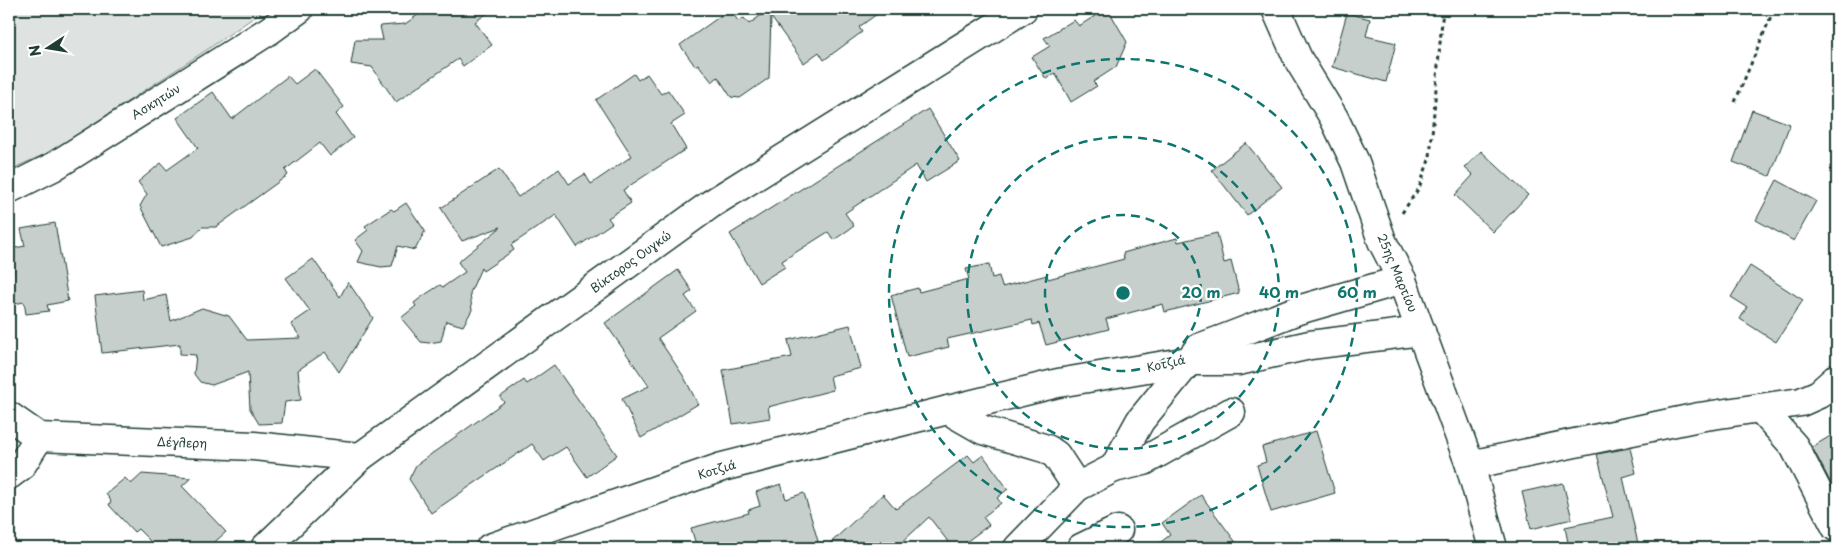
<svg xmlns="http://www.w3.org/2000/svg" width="1846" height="557" font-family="'Playpen Sans',sans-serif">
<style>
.green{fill:#dee3e2;stroke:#7e908b}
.building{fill:#c7cfcc;stroke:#1f3d34}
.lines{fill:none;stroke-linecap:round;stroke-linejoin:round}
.minor-casing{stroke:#1f3d34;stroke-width:31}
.path{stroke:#1f3d34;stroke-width:3;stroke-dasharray:4 4;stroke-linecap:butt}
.minor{stroke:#fff;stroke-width:28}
.ring{fill:none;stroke:#0f766e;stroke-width:2.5;stroke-dasharray:9 6}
.labels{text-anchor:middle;stroke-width:4.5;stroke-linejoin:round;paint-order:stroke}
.street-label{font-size:12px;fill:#1f3d34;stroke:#fff}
.centre{fill:#0f766e;stroke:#fff;stroke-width:2.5}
.ring-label{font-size:15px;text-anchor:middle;font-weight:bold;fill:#0f766e;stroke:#fff;stroke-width:4.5;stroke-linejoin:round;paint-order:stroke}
</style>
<rect width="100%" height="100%" fill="#fff"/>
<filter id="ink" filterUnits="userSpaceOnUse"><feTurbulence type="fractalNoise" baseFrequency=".02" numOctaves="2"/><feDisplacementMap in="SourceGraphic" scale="10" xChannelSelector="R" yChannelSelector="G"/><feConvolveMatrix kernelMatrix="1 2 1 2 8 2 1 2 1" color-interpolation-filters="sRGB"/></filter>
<g filter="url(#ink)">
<path class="green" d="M9,9H266L208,49L50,152L9,170Z"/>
<g class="building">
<path d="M426,9H493L475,22L492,45L463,66L458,59L396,102L372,67L351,64L355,40H383L380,26L405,24Z"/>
<path d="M730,9L738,21L744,18L749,24L767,11L766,9H884L859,27L862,32L824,60L819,52L804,63L771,17L769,78L740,98L731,97L718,77L712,82L698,64L695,66L680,45Z"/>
<path d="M1106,9H1108L1127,42L1116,67L1093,82L1097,86L1071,102L1055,73L1046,79L1032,57L1050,46L1044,38L1074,20L1079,26Z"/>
<path d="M1347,13L1370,19L1366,36L1396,43L1386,82L1332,67Z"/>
<path d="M315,69L344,107L336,114L353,138L330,156L320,143L285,170L288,175L216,227H202L193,237L161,247L140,206L147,194L138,182L161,163L167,170L198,148L177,118L213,92L232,119L288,76L295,84Z"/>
<path d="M634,74L638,80L647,74L661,94L668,90L685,115L671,124L686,149L623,190L631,203L608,218L612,223L577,247L556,215L511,245L514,250L483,271L481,268L470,293L472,310L463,326L446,321L441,341L429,343L421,342L401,318L416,306L414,303L423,296L440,285L443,287L465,272L458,262L501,227L462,241L441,208L499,169L518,197L559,169L569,184L585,174L591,184L632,156L596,100Z"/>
<path d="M928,109L960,161L926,182L916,165L845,213L854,226L834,240L828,232L782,261L785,267L759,283L730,234Z"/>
<path d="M1752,110L1790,124L1770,176L1733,162Z"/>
<path d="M1246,143L1282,187L1247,215L1212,170Z"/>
<path d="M1481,151L1528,195L1493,232L1455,195L1473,175L1465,168Z"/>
<path d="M1777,180L1816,201L1794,241L1756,220Z"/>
<path d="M406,203L425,231L415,250L398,246L392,266L381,267L358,262L363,251L355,240L368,230L365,226L391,209L394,211Z"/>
<path d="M55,223L68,301L47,305L49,311L26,314L24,302L14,304L9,273L14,272L10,249L25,246L21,229Z"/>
<path d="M1217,233L1224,263L1231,261L1239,293L1165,312L1163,304L1106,319L1109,329L1046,345L1039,323L1033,325L1032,320L947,339L949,347L907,357L891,295L918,288L919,292L969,279L966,269L989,264L992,278L999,276L1002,287L1047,275L1048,279L1124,259L1123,253L1177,238L1178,242Z"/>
<path d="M313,259L340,297L348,282L373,318L339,372L325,352L298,370L301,400L285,402L282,423L259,424L250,409L248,372L212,385L200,382L194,374L196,355L180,354V344L102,353L95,296L142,290L143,300L166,295L171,321L202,308L229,316L247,340L301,338L291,324L310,311L286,278Z"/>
<path d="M1750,266L1803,300L1776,342L1740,319L1747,307L1731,297Z"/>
<path d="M678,270L692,291L685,296L696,311L658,338L684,377L698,404L641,438L622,399L649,386L605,323Z"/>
<path d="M850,325L861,368L830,376L833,390L768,407L770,418L733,424L723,370L792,357L788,340Z"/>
<path d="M554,365L617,455L587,477L566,447L544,461L532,444L431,513L409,479L416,465L504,402L500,397L524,380L527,384Z"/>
<path d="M1316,431L1335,493L1271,512L1257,465L1266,462L1262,447Z"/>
<path d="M1837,432V495L1812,447Z"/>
<path d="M1630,448L1636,473L1623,477L1639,548H1569L1565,527L1613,517L1597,454Z"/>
<path d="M968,455L974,462L983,455L1008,489L997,498L1001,503L983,517L989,525L958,548H953L929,517L896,548H825L883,494L896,509Z"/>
<path d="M142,474L191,478L182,486L226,532L208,548H157L138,529L134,532L109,505L111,501L106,494L125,478L131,484Z"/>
<path d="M1563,483L1572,519L1531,529L1522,492Z"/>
<path d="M781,484L786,499L804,493L820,548H697L691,528L749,513L748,510L760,506L756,492Z"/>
<path d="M1201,495L1240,548H1153L1170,535L1162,523Z"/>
</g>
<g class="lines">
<g class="minor-casing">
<g id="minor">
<path d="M1276,9L1298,59L1334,118L1355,162L1382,241L1402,280L1470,465L1493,548"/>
<path d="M9,189L53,167L270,30L299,9"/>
<path d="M1760,408L1794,446L1836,527"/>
<path d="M948,410L1058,383L1189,361L1199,348L1226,338L1298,310L1402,280"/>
<path d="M9,416L39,437L254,446L360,457"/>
<path d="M1470,465L1699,417L1801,402L1819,394L1837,378"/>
<path d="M1114,468L1144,461L1231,412"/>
<path d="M9,475L21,466L39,437"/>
<path d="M265,548L360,457L711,204L1023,9"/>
<path d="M490,548L722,467L948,410L983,430L1047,449L1056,455L1077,487"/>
<path d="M1018,548L1077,487L1114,468L1140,421L1189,361H1238L1310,345L1421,331"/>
<path d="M1081,548L1118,530"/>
</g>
</g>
<g class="path">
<path d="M1735,102L1774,9"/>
<path d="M1402,213L1419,188L1430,157L1443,9"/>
</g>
<use href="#minor" class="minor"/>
</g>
</g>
<g class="ring">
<circle cx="1123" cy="293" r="78"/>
<circle cx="1123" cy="293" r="156"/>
<circle cx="1123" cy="293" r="234"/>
</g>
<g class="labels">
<g class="street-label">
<text transform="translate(156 102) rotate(-32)" y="4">Ασκητών</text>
<text transform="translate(631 262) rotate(-36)" y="4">Βίκτορος Ουγκώ</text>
<text transform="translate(1397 273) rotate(67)" y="4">25ης Μαρτίου</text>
<text transform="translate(1166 364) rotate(-13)" y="4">Κοτζιά</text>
<text transform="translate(182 443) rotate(2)" y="4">Δέγλερη</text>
<text transform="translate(717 470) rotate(-17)" y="4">Κοτζιά</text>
</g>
</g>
<circle cx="1123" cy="293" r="8" class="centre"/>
<g class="ring-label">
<text x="1201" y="298">20 m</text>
<text x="1279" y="298">40 m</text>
<text x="1357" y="298">60 m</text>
</g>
<rect width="1846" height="557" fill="none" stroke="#fff" stroke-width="30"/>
<rect x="15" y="15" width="1816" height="527" fill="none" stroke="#1f3d34" stroke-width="2" filter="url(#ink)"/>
<g transform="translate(48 48) rotate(258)" stroke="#ffffff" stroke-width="4" paint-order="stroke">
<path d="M0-4L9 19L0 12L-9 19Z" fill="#1f3d34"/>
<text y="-8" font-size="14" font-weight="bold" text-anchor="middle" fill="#1f3d34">N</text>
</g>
</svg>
